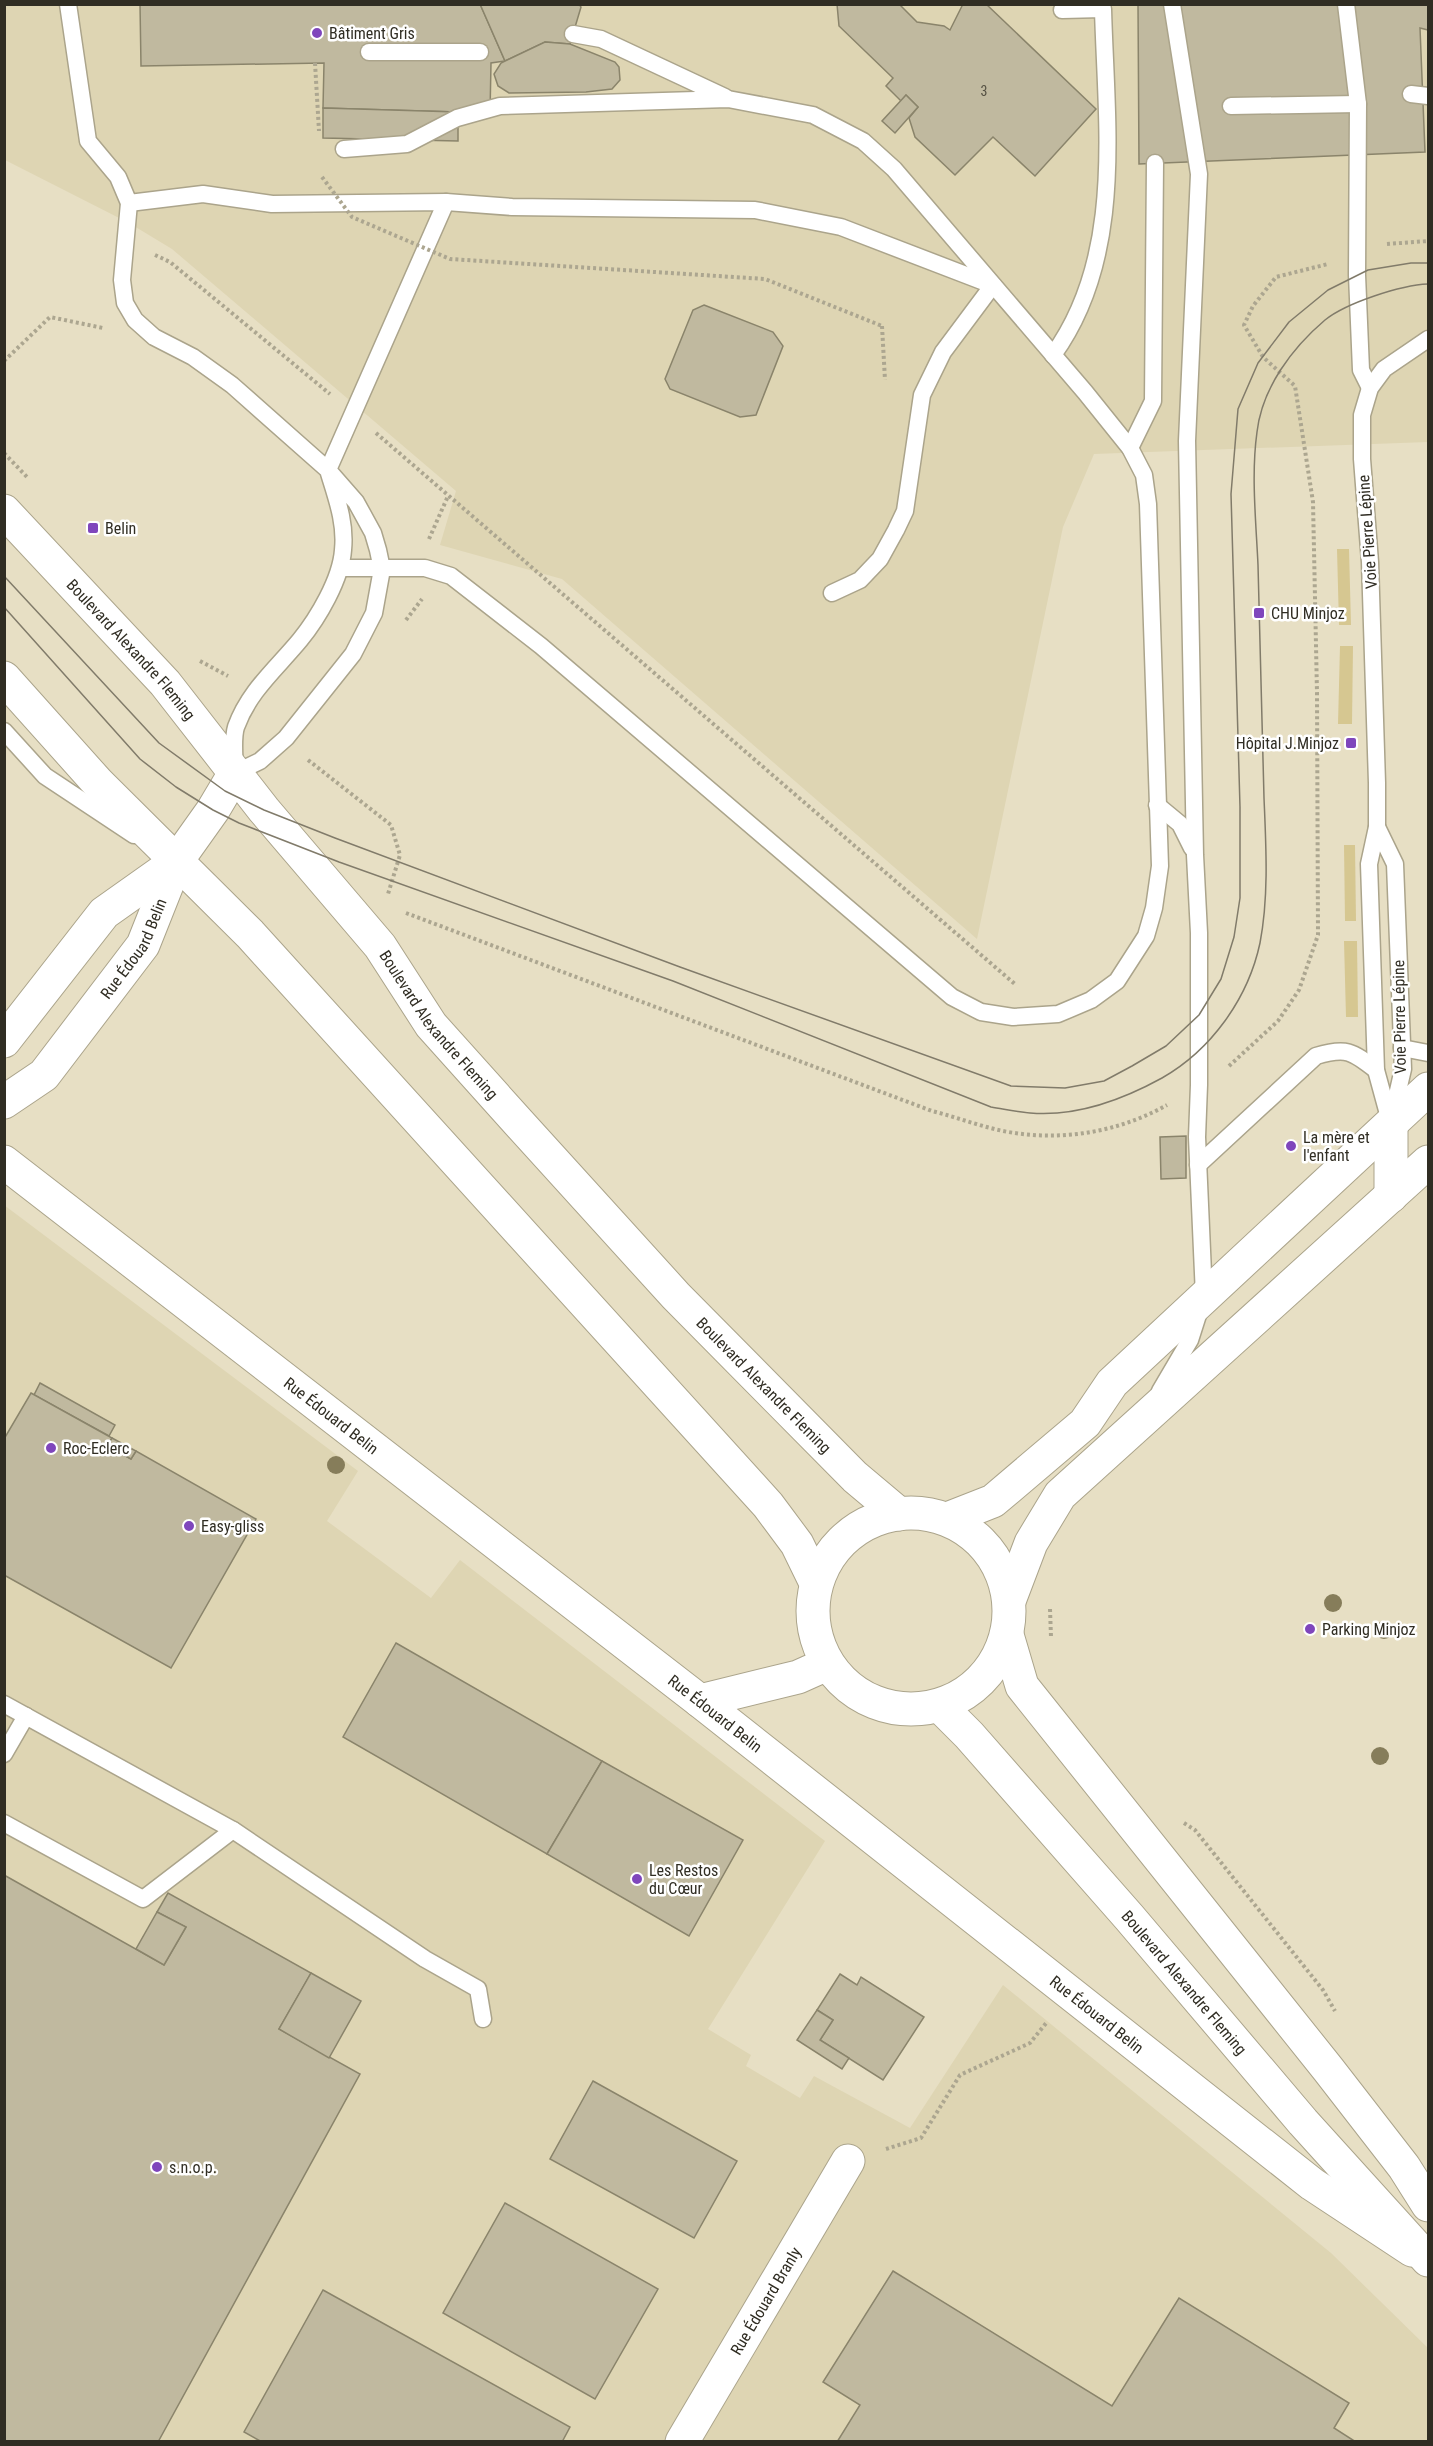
<svg xmlns="http://www.w3.org/2000/svg" width="1433" height="2446" font-family="'Roboto Condensed',sans-serif">
<style>
.built{fill:#ded5b3}
.green{fill:#d6c791}
.building{fill:#c0b99f;stroke:#8a846b;stroke-width:1.5}
.lines{fill:none;stroke-linecap:round;stroke-linejoin:round}
.service-casing{stroke:#aba48b;stroke-width:19}
.minor-casing{stroke:#aba48b;stroke-width:35}
.tertiary-casing{stroke:#aba48b;stroke-width:35}
.path{stroke:#aca690;stroke-width:4;stroke-dasharray:3 3;stroke-linecap:butt}
.service{stroke:#fff;stroke-width:16}
.minor{stroke:#fff;stroke-width:33}
.tertiary{stroke:#fff;stroke-width:33}
.tram{stroke:#817b6a;stroke-width:1.5}
.path-bridge{stroke:#aca690;stroke-width:4;stroke-dasharray:3 3;stroke-linecap:butt}
.tree{fill:#867d5a}
.poi-dot{fill:#7f46bc;stroke:#fff;stroke-width:2}
.labels{text-anchor:middle;stroke-width:5;stroke-linejoin:round;paint-order:stroke}
.number-label{font-size:14px;fill:#545042}
.poi-label{font-size:16px;fill:#302d23;stroke:#fff;text-anchor:start}
.street-label{font-size:16px;fill:#302d23;stroke:#fff}
</style>
<rect width="100%" height="100%" fill="#e7dfc4"/>
<g class="built">
<path d="M4,5H1428V442L1094,454L1063,527L977,939L562,579L440,545L456,491L172,249L129,223L5,160Z"/>
<path d="M4,1205L358,1471L327,1521L431,1598L460,1560L825,1841L708,2029L751,2055L746,2066L800,2098L814,2076L910,2128L1003,1985L1331,2253L1428,2348V2441H5Z"/>
</g>
<g class="green">
<path d="M1337,549H1349L1351,625H1339Z"/>
<path d="M1340,646H1353L1352,724H1338Z"/>
<path d="M1344,845H1355L1356,921H1345Z"/>
<path d="M1344,941H1357L1358,1017H1346Z"/>
</g>
<g class="building">
<path d="M140,4H480L505,61L491,63L490,113L323,108L324,63L141,66Z"/>
<path d="M480,4H579L581,7L570,44L545,42L505,61Z"/>
<path d="M837,4H899L917,22L944,26L950,30L963,4H986L1096,109L1035,176L993,137L955,175L915,137L909,118L918,107L906,95L901,101L886,86L893,78L839,26Z"/>
<path d="M1138,4H1428V30L1420,28L1425,152L1139,164Z"/>
<path d="M545,42L570,44L615,62L619,67L620,80L612,89L586,92L509,93L498,86L494,74L501,63Z"/>
<path d="M906,95L918,107L895,133L882,121Z"/>
<path d="M323,108L458,112V141L323,138Z"/>
<path d="M704,305L773,332L783,346L756,415L740,417L670,389L665,379L693,310Z"/>
<path d="M1186,1136V1178L1161,1179L1160,1137Z"/>
<path d="M40,1383L115,1425L109,1436L34,1395Z"/>
<path d="M31,1393L112,1438L107,1446L131,1459L136,1451L256,1519L171,1668L4,1575V1439Z"/>
<path d="M112,1438L136,1451L131,1459L107,1446Z"/>
<path d="M396,1643L602,1761L547,1854L343,1737Z"/>
<path d="M602,1761L743,1840L689,1936L547,1854Z"/>
<path d="M4,1875L164,1965L186,1927L157,1912L168,1893L311,1973L279,2029L360,2074L158,2442H4Z"/>
<path d="M157,1912L186,1927L164,1965L136,1949Z"/>
<path d="M311,1973L361,2001L329,2058L279,2029Z"/>
<path d="M840,1974L857,1985L861,1977L924,2017L883,2080L820,2040L833,2020L817,2010Z"/>
<path d="M817,2010L833,2020L820,2040L849,2058L842,2069L797,2040Z"/>
<path d="M593,2081L737,2161L694,2238L550,2159Z"/>
<path d="M505,2203L658,2289L595,2399L443,2313Z"/>
<path d="M893,2271L1112,2406L1179,2298L1349,2403L1334,2428L1356,2442H837L860,2405L823,2382Z"/>
<path d="M323,2290L570,2427L562,2442H262L244,2432Z"/>
</g>
<g class="lines">
<g class="service-casing">
<g id="service">
<path d="M68,4L88,141L118,177L129,203L122,280L125,303L135,320L154,337L193,357L232,385L328,470L356,502L373,533L378,550L382,569L374,613L353,654L286,738L260,761L235,773C235,759 232,740 236,727C249,691 276,669 300,640C318,618 341,579 343,550C346,522 336,497 328,470L446,202"/>
<path d="M1346,4L1358,104L1357,275L1361,370L1370,388"/>
<path d="M573,34L601,39L725,97"/>
<path d="M369,52H480"/>
<path d="M1411,94L1428,96"/>
<path d="M1231,106L1358,104"/>
<path d="M129,203L203,194L272,204L446,202L512,207L755,210L841,227L992,285"/>
<path d="M1053,355C1125,256 1106,124 1103,9L1062,10"/>
<path d="M1130,448L1153,401L1155,163"/>
<path d="M341,568H425L451,576L541,646L952,997L981,1012L1013,1017L1058,1014L1091,1000L1117,981L1146,936L1154,908L1160,866L1148,504L1144,475L1130,448L1085,392L894,169L863,141L813,115L728,99L500,106L457,118L407,144L344,149"/>
<path d="M832,593L860,580L880,559L896,530L905,511L922,395L943,352L993,285"/>
<path d="M4,731L45,776L134,835"/>
<path d="M1157,805L1180,824L1192,848"/>
<path d="M1377,827L1395,864L1403,1069L1392,1117"/>
<path d="M1402,1048L1428,1053"/>
<path d="M1391,1125L1376,1070L1369,864L1377,827V783L1370,562L1362,459V415L1370,388L1384,369L1428,339"/>
<path d="M1198,1165L1316,1056C1346,1047 1352,1051 1376,1070"/>
<path d="M1160,1391L1190,1340L1204,1296L1197,1137L1199,1085V933L1195,855L1187,441L1199,174L1172,4"/>
<path d="M4,1704L233,1830L425,1959L478,1989L483,2019"/>
<path d="M4,1754L26,1716"/>
<path d="M4,1823L143,1899L233,1830"/>
</g>
</g>
<g class="minor-casing">
<g id="minor">
<path d="M4,1041L104,913L176,862"/>
<path id="s1" d="M4,1102L44,1075L143,945L176,862L213,810L235,773"/>
<path id="s2" d="M4,1162L700,1701L1312,2184L1412,2250"/>
<path d="M1391,1196V1125"/>
<path d="M947,1519L993,1501L1085,1423L1112,1383L1428,1089"/>
<path d="M1009,1601L1031,1543L1060,1495L1428,1162"/>
<path d="M700,1701L798,1677L827,1664"/>
<path id="s3" d="M682,2442L848,2161"/>
</g>
</g>
<g class="tertiary-casing">
<g id="tertiary">
<path id="s4" d="M4,511L165,683L264,810L380,946L431,1025L518,1122L676,1296L855,1477L899,1514"/>
<path d="M4,678L98,783L250,934L768,1505L797,1544L816,1583"/>
<circle cx="911" cy="1611" r="98"/>
<path d="M1007,1635L1022,1686L1328,2069L1404,2167L1428,2205"/>
<path id="s5" d="M940,1706L969,1735L1129,1917L1303,2122L1428,2260"/>
</g>
</g>
<g class="path">
<path d="M315,63L319,131"/>
<path d="M1387,244L1428,241"/>
<path d="M155,255L170,262L330,394"/>
<path d="M882,326L885,380"/>
<path d="M4,361L50,317L103,328"/>
<path d="M376,433L1016,985"/>
<path d="M4,453L27,477"/>
<path d="M429,539L448,496"/>
<path d="M406,620L422,599"/>
<path d="M200,661L228,676"/>
<path d="M308,760L391,825L400,855L388,894"/>
<path d="M406,913L932,1111C956,1117 979,1126 1003,1131C1059,1142 1117,1133 1167,1105"/>
<path d="M1229,1066L1278,1021L1299,990L1318,935L1317,693L1313,502L1295,386L1263,357L1244,325L1253,306L1276,277L1328,264"/>
<path d="M1050,1609L1051,1637"/>
<path d="M1184,1823L1195,1830L1323,1990L1335,2011"/>
<path d="M886,2149L921,2138L960,2075L1030,2043L1047,2022"/>
</g>
<use href="#service" class="service"/>
<use href="#minor" class="minor"/>
<use href="#tertiary" class="tertiary"/>
<g class="tram">
<path d="M4,576L159,743L225,791L264,810L335,838L680,967L1011,1086L1065,1088L1104,1081L1132,1066L1166,1046L1199,1015L1221,979L1234,937L1240,898V807L1231,494L1238,409L1258,363L1289,322L1328,290L1368,270L1411,263H1428"/>
<path d="M4,607L140,759L176,787L213,810L239,823L339,862L673,981L991,1107C1004,1109 1017,1112 1030,1113C1076,1117 1122,1100 1162,1078C1211,1050 1248,999 1260,943C1269,896 1266,846 1264,798C1262,721 1260,643 1258,565C1256,521 1251,475 1257,432C1262,388 1292,348 1325,320C1346,303 1401,285 1428,284"/>
</g>
<path class="path-bridge" d="M322,177L352,217L450,259L765,279L882,326"/>
</g>
<g class="tree">
<circle cx="336" cy="1465" r="9"/>
<circle cx="1333" cy="1603" r="9"/>
<circle cx="1384" cy="1630" r="9"/>
<circle cx="1380" cy="1756" r="9"/>
</g>
<g class="poi-dot">
<circle cx="317" cy="33" r="6"/>
<rect x="87" y="522" width="12" height="12" rx="3"/>
<rect x="1253" y="607" width="12" height="12" rx="3"/>
<rect x="1345" y="737" width="12" height="12" rx="3"/>
<circle cx="1291" cy="1146" r="6"/>
<circle cx="51" cy="1448" r="6"/>
<circle cx="189" cy="1526" r="6"/>
<circle cx="1310" cy="1629" r="6"/>
<circle cx="637" cy="1879" r="6"/>
<circle cx="157" cy="2167" r="6"/>
</g>
<g class="labels">
<g class="number-label">
<text x="984" y="96">3</text>
</g>
<g class="poi-label">
<text x="329" y="39">Bâtiment Gris</text>
<text x="105" y="534">Belin</text>
<text x="1271" y="619">CHU Minjoz</text>
<text x="1339" y="749" text-anchor="end">Hôpital J.Minjoz</text>
<text x="1303" y="1143">La mère et<tspan x="1303" dy="18">l'enfant</tspan></text>
<text x="63" y="1454">Roc-Eclerc</text>
<text x="201" y="1532">Easy-gliss</text>
<text x="1322" y="1635">Parking Minjoz</text>
<text x="649" y="1876">Les Restos<tspan x="649" dy="18">du Cœur</tspan></text>
<text x="169" y="2173">s.n.o.p.</text>
</g>
<g class="street-label">
<text transform="translate(1367 532) rotate(-94)" y="6">Voie Pierre Lépine</text>
<text dy="6" stroke="none"><textPath href="#s4" startOffset="188">Boulevard Alexandre Fleming</textPath></text>
<text dy="6" stroke="none"><textPath href="#s1" startOffset="204">Rue Édouard Belin</textPath></text>
<text transform="translate(1399 1017) rotate(-91)" y="6">Voie Pierre Lépine</text>
<text dy="6" stroke="none"><textPath href="#s4" startOffset="674">Boulevard Alexandre Fleming</textPath></text>
<text dy="6" stroke="none"><textPath href="#s4" startOffset="1160">Boulevard Alexandre Fleming</textPath></text>
<text dy="6" stroke="none"><textPath href="#s2" startOffset="414">Rue Édouard Belin</textPath></text>
<text dy="6" stroke="none"><textPath href="#s2" startOffset="900">Rue Édouard Belin</textPath></text>
<text dy="6" stroke="none"><textPath href="#s5" startOffset="369">Boulevard Alexandre Fleming</textPath></text>
<text dy="6" stroke="none"><textPath href="#s2" startOffset="1386">Rue Édouard Belin</textPath></text>
<text dy="6" stroke="none"><textPath href="#s3" startOffset="164">Rue Édouard Branly</textPath></text>
</g>
</g>
<rect width="1433" height="2446" fill="none" stroke="#302d23" stroke-width="12"/>
</svg>
